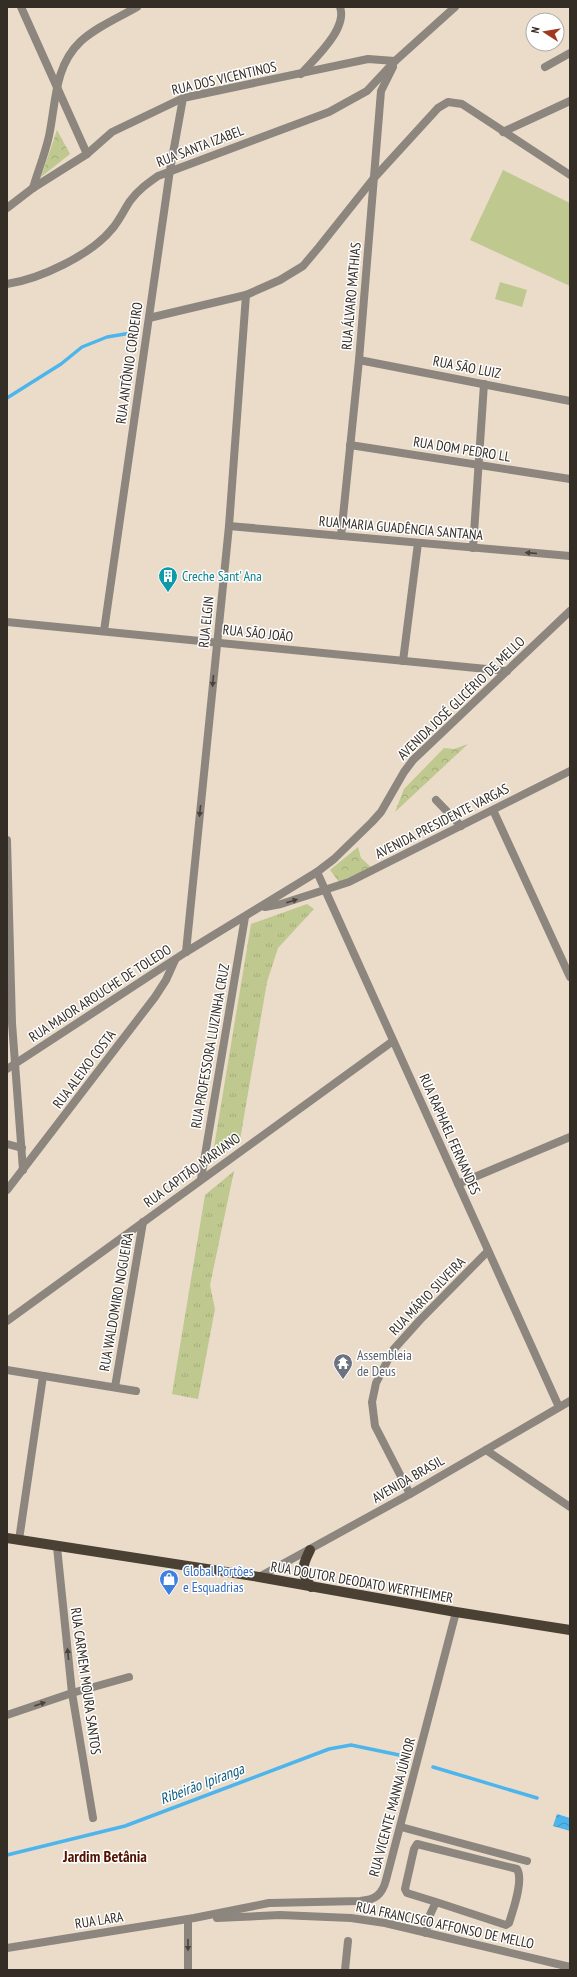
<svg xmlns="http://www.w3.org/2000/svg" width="577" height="1977" font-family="'PT Sans Narrow',sans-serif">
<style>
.grass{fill:url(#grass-tufts)}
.park{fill:url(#park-crowns)}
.garden{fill:#bec88f}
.water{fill:url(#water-waves)}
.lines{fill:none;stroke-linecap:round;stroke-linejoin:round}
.stream{stroke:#4eb5ec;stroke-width:3.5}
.street{stroke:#8d867f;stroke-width:8}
.primary{stroke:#4a4034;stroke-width:10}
.oneway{fill:#4a433c}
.labels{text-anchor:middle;stroke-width:3;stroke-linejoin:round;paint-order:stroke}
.street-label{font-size:14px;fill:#332d26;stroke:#fff}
.culture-label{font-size:14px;fill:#0d838f;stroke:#fff;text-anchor:start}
.worship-label{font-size:14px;fill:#5b616d;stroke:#fff;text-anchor:start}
.shop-label{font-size:14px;fill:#366cbe;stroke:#fff;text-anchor:start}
.water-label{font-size:15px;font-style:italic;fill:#0f5e83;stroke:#fff}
.quarter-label{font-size:16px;font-weight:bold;fill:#531200;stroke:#fff}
</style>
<defs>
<pattern id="grass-tufts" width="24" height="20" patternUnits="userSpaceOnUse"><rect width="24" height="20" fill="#bec88f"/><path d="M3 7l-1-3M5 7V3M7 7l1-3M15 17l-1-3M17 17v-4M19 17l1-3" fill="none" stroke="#a4ac7b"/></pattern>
<pattern id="park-crowns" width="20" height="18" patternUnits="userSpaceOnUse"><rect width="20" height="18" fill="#bec88f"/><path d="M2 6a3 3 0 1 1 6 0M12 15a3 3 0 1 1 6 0" fill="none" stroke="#a4ac7b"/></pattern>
<pattern id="water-waves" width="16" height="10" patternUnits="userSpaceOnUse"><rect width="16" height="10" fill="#4eb5ec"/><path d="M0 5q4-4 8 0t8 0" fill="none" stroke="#4194bf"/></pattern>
</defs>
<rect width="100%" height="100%" fill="#ebdcca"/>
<g class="grass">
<path d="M307,904L314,909L278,948L267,982L240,1140L212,1159L251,924Z"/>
<path d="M234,1171L210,1285L215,1309L198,1399L172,1394L205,1195Z"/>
</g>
<g class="park">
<path d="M57,130L70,154L41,177Z"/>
<path d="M468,744L395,812L404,789L444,748L454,749Z"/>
<path d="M358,847L361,858L372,868L339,882L330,870Z"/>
</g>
<g class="garden">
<path d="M503,170L570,203V286L470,240Z"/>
<path d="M500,282L527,290L522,307L495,299Z"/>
</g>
<path class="water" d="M557,1814L570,1818V1831L553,1826Z"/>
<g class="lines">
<g class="stream">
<path d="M7,398L61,364L82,347L107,337L137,332"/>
<path d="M433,1767L537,1798"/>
<path d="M7,1855L125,1826L329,1749L351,1745L404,1756"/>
</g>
<g class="street">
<path d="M21,7L87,154"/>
<path d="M545,67L570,53"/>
<path d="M301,74C314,59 348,29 340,7"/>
<path d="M503,132L570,101"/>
<path d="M33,188C38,171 45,154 49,136C56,103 54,67 80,42C96,27 118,18 137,7"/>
<path d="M7,208L33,188L87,154L112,132L183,98L368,59L395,61"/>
<path d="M7,284C40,279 91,255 112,229C119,221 124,210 130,201C138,190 148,183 158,176L329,112L367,91L395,61L455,7"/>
<path d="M149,318L246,295L280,280L303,266L319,247L374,178L438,108L448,102L462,104L570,175"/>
<path d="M359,360L570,401"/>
<path d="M350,445L570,479"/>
<path d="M229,526L570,556"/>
<path d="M341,536L359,360L381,91L393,67"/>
<path d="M473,548L484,384"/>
<path d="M7,622L507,671"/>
<path d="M104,631L170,170L183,98"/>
<path d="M403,661L418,543"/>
<path d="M436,800L461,826"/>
<path d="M493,810L570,977"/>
<path d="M7,840L12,1023L23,1170"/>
<path d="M317,872L559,1407"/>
<path d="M265,907L281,904L349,882L570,771"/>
<path d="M186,952L229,526L246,295"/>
<path d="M7,1069L186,952L317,872L334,859L372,822L381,812L404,772L413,760L570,611"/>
<path d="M7,1144L22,1148"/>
<path d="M201,1179L245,917"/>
<path d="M458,1184L570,1137"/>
<path d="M7,1190L155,997L166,980L175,960"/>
<path d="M7,1321L393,1041"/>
<path d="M7,1370L136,1391"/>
<path d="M115,1387L143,1222"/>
<path d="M486,1450L570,1507"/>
<path d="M410,1494L375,1426L372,1402L376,1383L393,1350L420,1320L488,1251"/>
<path d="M19,1540L43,1376"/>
<path d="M57,1547L72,1693L93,1818"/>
<path d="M259,1577L410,1494L570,1401"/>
<path d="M7,1715L72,1693L129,1677"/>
<path d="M401,1827L527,1861"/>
<path d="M217,1918L280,1915L351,1918L385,1923L570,1967"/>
<path d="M188,1919V1970"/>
<path d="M426,1933L428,1919L436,1902L407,1893L405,1889L414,1849L417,1844L517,1869C524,1880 513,1910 509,1923L506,1925L436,1902"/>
<path d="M7,1948L194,1918L269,1903L360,1901C375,1900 382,1895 386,1880L456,1612"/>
<path d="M345,1970L348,1941"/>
</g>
<g class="primary">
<path d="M7,1538L259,1577L456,1612L570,1630"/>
<path d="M310,1550C302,1566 300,1571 311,1587"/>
</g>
</g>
<defs><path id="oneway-solid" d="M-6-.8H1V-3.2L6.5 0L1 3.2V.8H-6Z"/></defs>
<g class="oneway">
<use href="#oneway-solid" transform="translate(531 553) rotate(-175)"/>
<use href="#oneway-solid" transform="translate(213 681) rotate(95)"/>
<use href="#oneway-solid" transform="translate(200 811) rotate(96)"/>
<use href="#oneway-solid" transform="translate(292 901) rotate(-18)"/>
<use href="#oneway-solid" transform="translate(68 1654) rotate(-96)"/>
<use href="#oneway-solid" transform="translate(40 1704) rotate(-19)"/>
<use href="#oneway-solid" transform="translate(188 1945) rotate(90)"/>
</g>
<defs>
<g id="building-pin" transform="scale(1)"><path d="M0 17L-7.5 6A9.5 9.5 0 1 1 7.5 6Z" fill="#0f9aa8" stroke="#fff"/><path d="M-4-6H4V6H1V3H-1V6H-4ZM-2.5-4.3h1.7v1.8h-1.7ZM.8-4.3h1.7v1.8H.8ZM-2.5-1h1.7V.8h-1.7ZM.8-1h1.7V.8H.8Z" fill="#fff"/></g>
<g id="temple-pin" transform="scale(1)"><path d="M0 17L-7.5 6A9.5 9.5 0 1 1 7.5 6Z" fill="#6b7280" stroke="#fff"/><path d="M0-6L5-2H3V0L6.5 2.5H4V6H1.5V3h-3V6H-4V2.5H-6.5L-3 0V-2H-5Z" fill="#fff"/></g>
<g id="shop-pin" transform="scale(1)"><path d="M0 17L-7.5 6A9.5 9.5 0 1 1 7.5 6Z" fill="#3f7fe0" stroke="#fff"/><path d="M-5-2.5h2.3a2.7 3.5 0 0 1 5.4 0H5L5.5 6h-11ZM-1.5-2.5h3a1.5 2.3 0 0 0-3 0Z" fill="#fff"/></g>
</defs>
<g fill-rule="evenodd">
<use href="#building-pin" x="168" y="576"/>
<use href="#temple-pin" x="343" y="1363"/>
<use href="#shop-pin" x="169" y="1579"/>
</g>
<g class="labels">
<g class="street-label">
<text transform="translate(224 78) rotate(-13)" y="5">RUA DOS VICENTINOS</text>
<text transform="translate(200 146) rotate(-21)" y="5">RUA SANTA IZABEL</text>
<text transform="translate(351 296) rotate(-85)" y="5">RUA ÁLVARO MATHIAS</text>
<text transform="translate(129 363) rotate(-82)" y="5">RUA ANTÔNIO CORDEIRO</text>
<text transform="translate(467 367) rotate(11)" y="5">RUA SÃO LUIZ</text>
<text transform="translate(462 449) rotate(9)" y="5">RUA DOM PEDRO LL</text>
<text transform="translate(401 528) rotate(5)" y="5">RUA MARIA GUADÊNCIA SANTANA</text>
<text transform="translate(206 622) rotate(-84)" y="5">RUA ELGIN</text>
<text transform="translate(258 633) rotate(6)" y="5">RUA SÃO JOÃO</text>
<text transform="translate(461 698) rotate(-44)" y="5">AVENIDA JOSÉ GLICÉRIO DE MELLO</text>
<text transform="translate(442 821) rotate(-27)" y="5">AVENIDA PRESIDENTE VARGAS</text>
<text transform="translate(100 993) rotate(-33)" y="5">RUA MAJOR AROUCHE DE TOLEDO</text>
<text transform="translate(210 1046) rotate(-80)" y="5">RUA PROFESSORA LUIZINHA CRUZ</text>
<text transform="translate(84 1069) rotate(-53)" y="5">RUA ALEIXO COSTA</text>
<text transform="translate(450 1134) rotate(66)" y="5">RUA RAPHAEL FERNANDES</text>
<text transform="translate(192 1170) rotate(-36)" y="5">RUA CAPITÃO MARIANO</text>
<text transform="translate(427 1296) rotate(-46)" y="5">RUA MÁRIO SILVEIRA</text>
<text transform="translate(116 1302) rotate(-80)" y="5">RUA WALDOMIRO NOGUEIRA</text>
<text transform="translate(408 1479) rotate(-30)" y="5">AVENIDA BRASIL</text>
<text transform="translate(362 1582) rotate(10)" y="5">RUA DOUTOR DEODATO WERTHEIMER</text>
<text transform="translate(86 1681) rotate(82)" y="5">RUA CARMEM MOURA SANTOS</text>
<text transform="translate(392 1807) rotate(-75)" y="5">RUA VICENTE MANNA JÚNIOR</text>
<text transform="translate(99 1920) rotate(-9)" y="5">RUA LARA</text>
<text transform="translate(445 1925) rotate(12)" y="5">RUA FRANCISCO AFFONSO DE MELLO</text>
</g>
<g class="culture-label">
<text x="182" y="581">Creche Sant' Ana</text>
</g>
<g class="worship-label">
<text x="357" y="1360">Assembleia<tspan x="357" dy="16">de Deus</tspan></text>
</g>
<g class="shop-label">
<text x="183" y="1576">Global Portões<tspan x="183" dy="16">e Esquadrias</tspan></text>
</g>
<g class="water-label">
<text transform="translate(202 1784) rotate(-21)" y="5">Ribeirão Ipiranga</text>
</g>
<g class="quarter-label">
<text x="105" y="1862">Jardim Betânia</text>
</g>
</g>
<rect width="577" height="1977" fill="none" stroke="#332d26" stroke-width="16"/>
<g transform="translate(545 32) rotate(282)"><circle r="19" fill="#ffffff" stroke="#adaba8"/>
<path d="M0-3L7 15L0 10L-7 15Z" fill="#a1391c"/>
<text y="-6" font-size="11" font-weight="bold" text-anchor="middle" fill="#332d26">N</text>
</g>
</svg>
